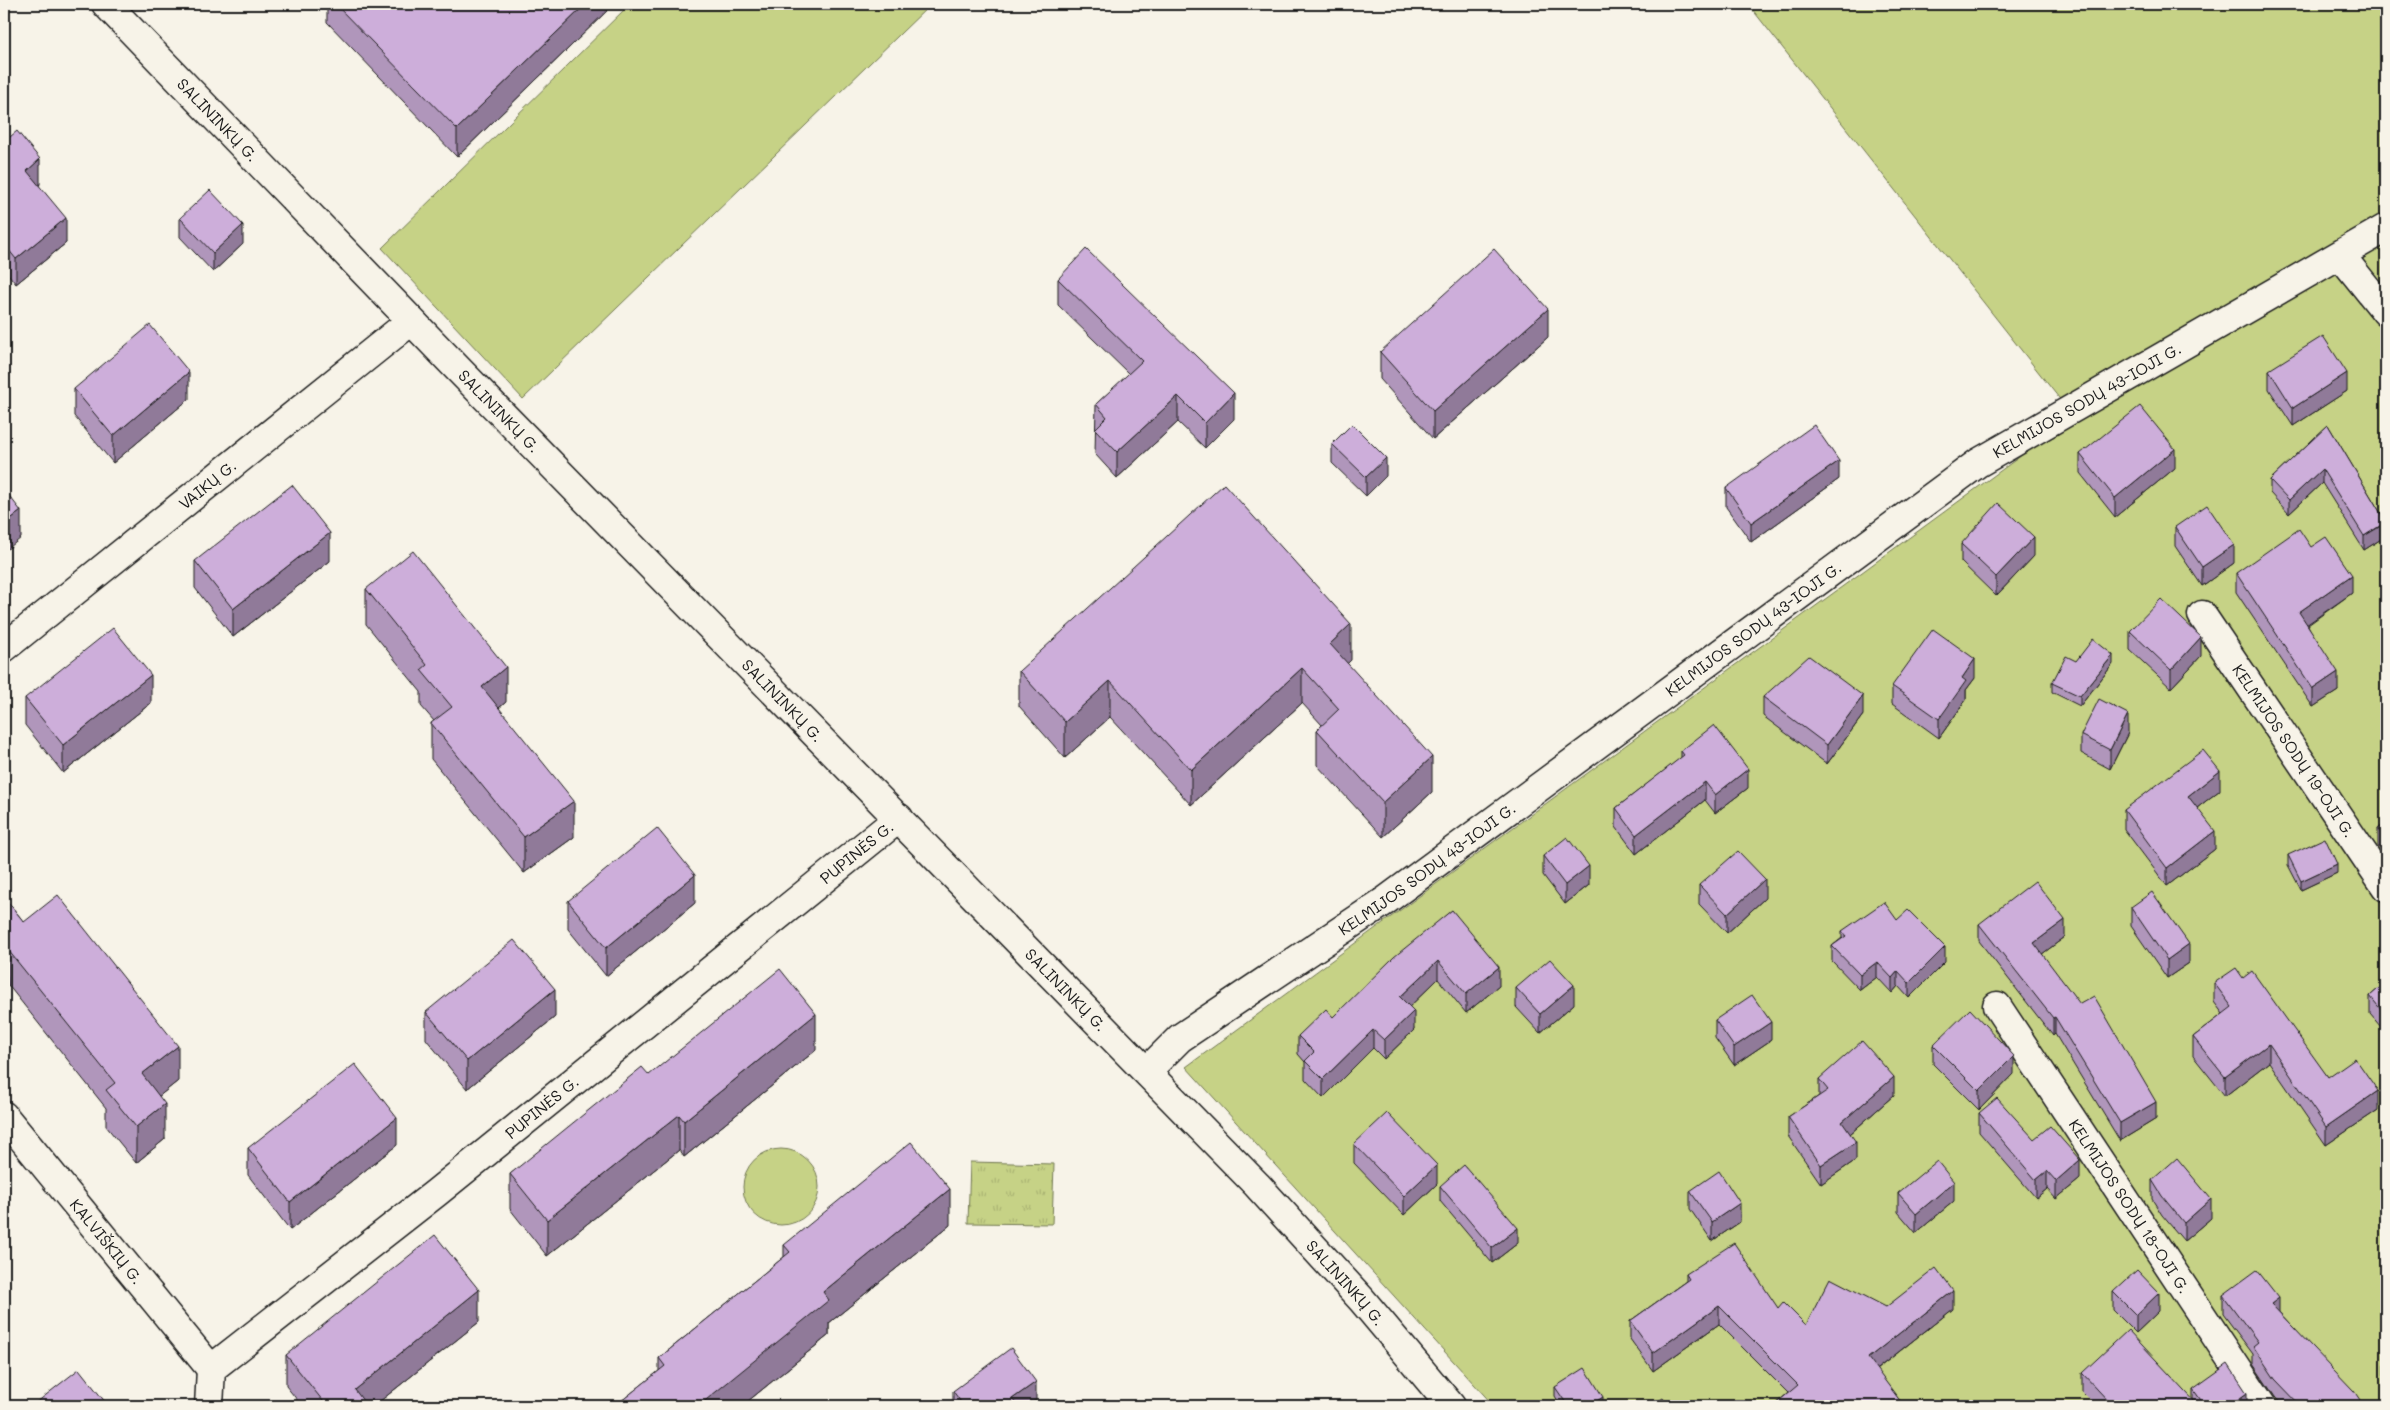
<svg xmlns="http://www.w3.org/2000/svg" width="2390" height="1410" font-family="Mali,sans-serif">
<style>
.green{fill:#c6d286;stroke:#717751}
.park{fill:url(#park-tufts);stroke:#717751}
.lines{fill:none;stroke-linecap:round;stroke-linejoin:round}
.minor-casing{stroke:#1c1c1c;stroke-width:31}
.secondary-casing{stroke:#1c1c1c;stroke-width:31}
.minor{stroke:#f7f3e8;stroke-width:28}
.secondary{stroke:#f7f3e8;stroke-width:28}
.wall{fill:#b096bb;stroke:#1c1c1c}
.shaded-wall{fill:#907a99;stroke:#1c1c1c}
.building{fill:#cdaeda;stroke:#1c1c1c}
.labels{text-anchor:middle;stroke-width:4;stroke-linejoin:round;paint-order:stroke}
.street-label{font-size:16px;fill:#1c1c1c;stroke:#f7f3e8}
</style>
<defs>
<pattern id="park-tufts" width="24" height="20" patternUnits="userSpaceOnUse" patternTransform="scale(1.25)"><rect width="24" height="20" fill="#c6d286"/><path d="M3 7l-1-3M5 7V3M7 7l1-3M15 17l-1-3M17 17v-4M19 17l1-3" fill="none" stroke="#aab473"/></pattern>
</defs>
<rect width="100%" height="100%" fill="#f7f3e8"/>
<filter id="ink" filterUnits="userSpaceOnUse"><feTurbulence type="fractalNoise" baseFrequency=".02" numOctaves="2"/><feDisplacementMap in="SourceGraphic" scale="10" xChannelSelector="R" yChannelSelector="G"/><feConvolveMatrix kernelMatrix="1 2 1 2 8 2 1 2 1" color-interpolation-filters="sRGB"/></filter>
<g filter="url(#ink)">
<g class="green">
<path d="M630,4H931L523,399L382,248Z"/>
<path d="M1748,4H2386V1406H1494L1186,1067L2074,417Z"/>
<circle cx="781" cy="1187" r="38"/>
</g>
<path class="park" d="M970,1162L1054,1164L1052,1224L968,1223Z"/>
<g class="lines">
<g class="minor-casing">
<g id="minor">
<path d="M2341,256L2386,312"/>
<path id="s1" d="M2202,615L2386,887"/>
<path id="s2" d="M4,648L411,321"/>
<path id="s3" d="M1997,1006L2262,1406"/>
<path id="s4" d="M1147,1071L1180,1038L1385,901L1978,463L2386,228"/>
<path id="s5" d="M4,1116L211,1369"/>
<path id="s6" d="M209,1406L211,1369L436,1193L899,818"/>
</g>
</g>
<g class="secondary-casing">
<g id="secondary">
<path id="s7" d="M106,4L459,370L1257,1185L1362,1300L1451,1406"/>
</g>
</g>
<use href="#minor" class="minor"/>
<use href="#secondary" class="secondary"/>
</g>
<g class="wall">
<path d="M327,4H614L457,157L327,22Z"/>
<path d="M4,142L40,184L39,186L66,243L16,284L4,269Z"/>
<path d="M180,218L243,244L213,272L180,237Z"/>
<path d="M1058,279L1234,419L1205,448L1178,422L1117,478L1095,454L1096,404L1129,374L1058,305Z"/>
<path d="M1548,337L1433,439L1380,379V352Z"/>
<path d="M2269,370L2347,391L2293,426L2269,389Z"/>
<path d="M74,389L189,399L113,463L74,416Z"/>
<path d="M2328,425L2386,522V536L2364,550L2322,483L2289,514L2270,493V480Z"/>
<path d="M1332,444L1386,476L1366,496L1332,463Z"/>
<path d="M2080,454L2175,468L2115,517L2080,473Z"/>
<path d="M1839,479L1751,542L1726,507V488Z"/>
<path d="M2175,527L2234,563L2202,586L2175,546Z"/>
<path d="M1961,544L2034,556L1996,596L1961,562Z"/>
<path d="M2311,547L2352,593L2308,625L2338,691L2313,707L2236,592V573Z"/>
<path d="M195,561H330L233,637L195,588Z"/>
<path d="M366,589L506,702L499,708L574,837L524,873L431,759V723L434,721L421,706V692L366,624Z"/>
<path d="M2130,631L2201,656L2171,688L2130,650Z"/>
<path d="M1351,660L1347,664L1432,792L1383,837L1317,765V730L1322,725L1302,703L1191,805L1110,717L1065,758L1019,706V671Z"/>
<path d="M2076,661L2113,664L2080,706L2052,692V683Z"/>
<path d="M1975,678L1966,690V700L1939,738L1892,704V686Z"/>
<path d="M1763,697L1863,715L1827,764L1763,716Z"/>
<path d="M25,698L151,703L63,773L25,725Z"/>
<path d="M2128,733L2110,769L2081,753V735Z"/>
<path d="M1681,751L1748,788L1715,813L1705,800L1636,854L1616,827V808L1681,758Z"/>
<path d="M2220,790L2197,808L2215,849L2167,886L2124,829V810Z"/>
<path d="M2386,823V857L2378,846V829Z"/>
<path d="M2288,855L2337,873L2301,890L2288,865Z"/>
<path d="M1543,856L1589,885L1565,904L1543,875Z"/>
<path d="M1699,885L1765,898L1727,933L1699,904Z"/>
<path d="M4,897L24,922L178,1081L159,1096L165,1139L136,1163L106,1126V1108L8,985Z"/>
<path d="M568,901L695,903L606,976L568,929Z"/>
<path d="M2131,907L2189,963L2167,978L2131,926Z"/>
<path d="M1452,910L1499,986L1466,1013L1438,979L1409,1007L1414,1030L1384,1059L1373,1048L1323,1098L1305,1079V1062L1298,1054V1036L1333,1017Z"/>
<path d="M1897,920L1945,962L1909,998L1898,986L1892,993L1877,977L1860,990L1832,961V946L1842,938V931Z"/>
<path d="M1979,924L2065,937L2042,954L2156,1119L2120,1141L2055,1034L2053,1036L1979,941Z"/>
<path d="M2243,978L2328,1077L2378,1110L2326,1145L2269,1062L2225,1096L2193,1056V1037L2223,1014L2214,1002V983Z"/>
<path d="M2386,982V1033L2370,1014V996Z"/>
<path d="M1516,988L1574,1004L1540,1033L1516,1007Z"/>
<path d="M426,1012L555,1017L467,1089L426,1039Z"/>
<path d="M1715,1020L1771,1040L1734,1065L1715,1038Z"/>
<path d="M1933,1045L2014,1074L1979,1110L1933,1064Z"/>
<path d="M816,1050L684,1157L679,1150L547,1256L510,1209V1174L649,1075Z"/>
<path d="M1819,1079L1894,1095L1850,1134L1856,1160L1821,1184L1788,1136V1117L1819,1096Z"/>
<path d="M1979,1113L2034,1139L2080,1179L2056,1199L2047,1189L2036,1198L1979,1132Z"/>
<path d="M1354,1144L1437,1184L1404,1215L1354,1163Z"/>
<path d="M397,1145L290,1230L248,1175V1148Z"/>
<path d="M2152,1180L2211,1218L2184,1241L2162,1215L2152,1199Z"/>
<path d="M1440,1186L1518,1243L1492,1263L1440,1201Z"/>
<path d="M1690,1191L1740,1222L1712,1241L1690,1209Z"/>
<path d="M1898,1193L1954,1201L1916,1233L1898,1212Z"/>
<path d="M950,1225L829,1323V1335L742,1406H615L659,1371V1358L784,1257V1245Z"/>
<path d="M1686,1274L1778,1308L1806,1325L1886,1307L1953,1309L1876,1370L1904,1406H1773L1788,1393L1719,1324L1653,1371L1630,1339V1321L1686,1281Z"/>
<path d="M2113,1292L2159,1311L2136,1333L2113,1310Z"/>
<path d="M2223,1295L2279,1312L2364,1406H2283L2275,1397L2253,1364V1354L2223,1314Z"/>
<path d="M479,1322L374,1406H302L286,1386V1355Z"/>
<path d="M2386,1363V1377L2384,1375V1365Z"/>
<path d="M2082,1373L2193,1400V1389L2247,1406H2096L2082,1392Z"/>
<path d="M1555,1387L1603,1406H1561L1555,1396Z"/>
<path d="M953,1391L1036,1400L1028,1406H953Z"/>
</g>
<g class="shaded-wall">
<path d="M586,4H614L457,157V129Z"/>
<path d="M40,159V184L27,196V171Z"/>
<path d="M66,218V243L16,284V259Z"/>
<path d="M243,225V244L213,272V253Z"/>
<path d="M1548,309V337L1433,439V411Z"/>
<path d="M189,372V399L113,463V436Z"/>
<path d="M2347,373V391L2293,426V408Z"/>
<path d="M1234,393V419L1205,448V423Z"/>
<path d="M1178,396V422L1117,478V452Z"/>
<path d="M2175,449V468L2115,517V498Z"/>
<path d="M1386,458V476L1366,496V477Z"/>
<path d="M1839,461V479L1751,542V523Z"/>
<path d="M2322,469V483L2289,514V500Z"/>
<path d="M21,511V538L4,552V524Z"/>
<path d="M2386,523V536L2364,550V536Z"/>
<path d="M330,533V561L233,637V609Z"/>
<path d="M2034,537V556L1996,596V577Z"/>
<path d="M2234,545V563L2202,586V567Z"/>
<path d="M2352,575V593L2299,630V612Z"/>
<path d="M1351,624V660L1330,680V644Z"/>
<path d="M2201,637V656L2171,688V670Z"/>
<path d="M2113,655V664L2080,706V696Z"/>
<path d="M1975,659V678L1966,690V700L1939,738V719L1962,678Z"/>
<path d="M506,667V702L482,722V687Z"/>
<path d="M1302,668V703L1191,805V770Z"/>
<path d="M2338,672V691L2313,707V689Z"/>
<path d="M151,675V703L63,773V745Z"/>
<path d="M1110,681V717L1065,758V722Z"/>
<path d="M1863,696V715L1827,764V745Z"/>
<path d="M2128,714V733L2110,769V750Z"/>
<path d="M1432,757V792L1383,837V802Z"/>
<path d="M1748,769V788L1715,813V795Z"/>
<path d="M2220,771V790L2188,815V796Z"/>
<path d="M1705,782V800L1636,854V835Z"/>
<path d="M574,801V837L524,873V837Z"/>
<path d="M2215,831V849L2167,886V868Z"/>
<path d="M2337,864V873L2301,890V881Z"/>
<path d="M1589,866V885L1565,904V885Z"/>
<path d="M695,875V903L606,976V948Z"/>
<path d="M1765,879V898L1727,933V914Z"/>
<path d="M2065,920V937L2034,960V943Z"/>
<path d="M2189,944V963L2167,978V960Z"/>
<path d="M1945,947V962L1909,998V983Z"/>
<path d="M8,950V985L4,988V953Z"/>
<path d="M1438,961V979L1400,1016V997Z"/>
<path d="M1877,962V977L1860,990V975Z"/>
<path d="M1499,967V986L1466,1013V994Z"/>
<path d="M1898,971V986L1892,993V978Z"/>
<path d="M1574,985V1004L1540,1033V1014Z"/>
<path d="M555,989V1017L467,1089V1061Z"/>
<path d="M1414,1011V1030L1384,1059V1040Z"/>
<path d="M816,1014V1050L684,1157V1121Z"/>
<path d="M2055,1017V1034L2053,1036V1018Z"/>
<path d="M1771,1022V1040L1734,1065V1047Z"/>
<path d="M1373,1030V1048L1323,1098V1079Z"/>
<path d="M2269,1044V1062L2225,1096V1077Z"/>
<path d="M178,1046V1081L142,1110V1074Z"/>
<path d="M2014,1056V1074L1979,1110V1091Z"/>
<path d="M1894,1077V1095L1842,1141V1122Z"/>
<path d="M2378,1091V1110L2326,1145V1127Z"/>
<path d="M2156,1102V1119L2120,1141V1123Z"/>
<path d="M165,1104V1139L136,1163V1127Z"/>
<path d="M679,1115V1150L547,1256V1220Z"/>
<path d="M397,1118V1145L290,1230V1202Z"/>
<path d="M1856,1142V1160L1821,1184V1165Z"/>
<path d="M2080,1160V1179L2056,1199V1181Z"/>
<path d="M1437,1165V1184L1404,1215V1196Z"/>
<path d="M2047,1171V1189L2036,1198V1180Z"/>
<path d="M1954,1182V1201L1916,1233V1214Z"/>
<path d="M950,1189V1225L829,1323V1335L742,1406H701V1404L823,1292Z"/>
<path d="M2211,1199V1218L2184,1241V1223Z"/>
<path d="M1740,1203V1222L1712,1241V1222Z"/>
<path d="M1518,1228V1243L1492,1263V1248Z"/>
<path d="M479,1290V1322L374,1406H355V1390Z"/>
<path d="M1953,1291V1309L1868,1376V1358Z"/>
<path d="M2159,1293V1311L2136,1333V1315Z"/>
<path d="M2279,1298V1317L2271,1304Z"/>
<path d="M1719,1306V1324L1653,1371V1353Z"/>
<path d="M1036,1382V1400L1028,1406H1012V1399Z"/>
<path d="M2247,1393V1406H2229Z"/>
<path d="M1603,1397V1406H1589Z"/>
<path d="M1824,1399V1406H1816Z"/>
</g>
<g class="building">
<path d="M335,4H586L457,129Z"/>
<path d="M17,131L40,159L27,171L66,218L16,259L4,244V142Z"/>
<path d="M210,190L243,225L213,253L180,218Z"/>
<path d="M1086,249L1234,393L1205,423L1178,396L1117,452L1095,429L1107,417L1096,404L1142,361L1058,279Z"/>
<path d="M1494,249L1548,309L1433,411L1380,352Z"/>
<path d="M150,325L189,372L113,436L74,389Z"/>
<path d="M2323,336L2347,373L2293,408L2269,370Z"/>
<path d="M2140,406L2175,449L2115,498L2080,454Z"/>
<path d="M1352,424L1386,458L1366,477L1332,444Z"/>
<path d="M1814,425L1839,461L1751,523L1726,488Z"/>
<path d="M2328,425L2386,522L2364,536L2322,469L2289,500L2270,480Z"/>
<path d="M1224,484L1351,624L1330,644L1432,757L1383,802L1317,730L1339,709L1302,668L1191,770L1110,681L1065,722L1019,671Z"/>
<path d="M292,485L330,533L233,609L195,561Z"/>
<path d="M4,489L21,511L4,524Z"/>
<path d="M1998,503L2034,537L1996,577L1961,544Z"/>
<path d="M2207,505L2234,545L2202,567L2175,527Z"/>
<path d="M2299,529L2311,547L2326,537L2352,575L2299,612L2338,672L2313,689L2236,573Z"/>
<path d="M413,551L506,667L482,687L574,801L524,837L431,723L452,707L421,670L427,665L366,589Z"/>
<path d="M2161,599L2201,637L2171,670L2130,631Z"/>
<path d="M113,628L151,675L63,745L25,698Z"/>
<path d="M1933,629L1975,659L1962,678L1966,681L1939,719L1892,686Z"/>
<path d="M2093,639L2113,655L2080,696L2052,683L2066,656L2076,661Z"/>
<path d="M1809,656L1863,696L1827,745L1763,697Z"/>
<path d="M2099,699L2128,714L2110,750L2081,735Z"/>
<path d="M1714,725L1748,769L1715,795L1705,782L1636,835L1616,808L1684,755L1681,751Z"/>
<path d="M2203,750L2220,771L2188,796L2215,831L2167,868L2124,810Z"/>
<path d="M2386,823V840L2378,829Z"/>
<path d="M657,828L695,875L606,948L568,901Z"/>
<path d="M1567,837L1589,866L1565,885L1543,856Z"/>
<path d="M2325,838L2337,864L2301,881L2288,855Z"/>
<path d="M1738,851L1765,879L1727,914L1699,885Z"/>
<path d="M2035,881L2065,920L2034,943L2080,1004L2094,996L2156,1102L2120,1123L2055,1017L2053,1018L1979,924Z"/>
<path d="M2152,892L2189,944L2167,960L2131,907Z"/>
<path d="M58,895L178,1046L142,1074L165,1104L136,1127L106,1090L115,1083L8,950L4,953V897L24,922Z"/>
<path d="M1884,902L1897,920L1908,910L1945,947L1909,983L1898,971L1892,978L1877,962L1860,975L1832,946L1846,936L1842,931Z"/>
<path d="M1452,910L1499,967L1466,994L1438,961L1400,997L1414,1011L1384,1040L1373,1030L1323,1079L1305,1061L1314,1052L1298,1036L1326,1009L1333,1017L1394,957Z"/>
<path d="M514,940L555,989L467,1061L426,1012Z"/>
<path d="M1550,959L1574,985L1540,1014L1516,988Z"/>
<path d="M2236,968L2243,978L2252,971L2328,1077L2355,1058L2378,1091L2326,1127L2269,1044L2225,1077L2193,1037L2232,1007L2214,983Z"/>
<path d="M780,969L816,1014L684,1121L679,1115L547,1220L510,1174L642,1067L649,1075Z"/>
<path d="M2386,982V1016L2370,996Z"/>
<path d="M1752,995L1771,1022L1734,1047L1715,1020Z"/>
<path d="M1970,1009L2014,1056L1979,1091L1933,1045Z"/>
<path d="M1862,1041L1894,1077L1842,1122L1856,1142L1821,1165L1788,1117L1828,1090L1819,1079Z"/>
<path d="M355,1064L397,1118L290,1202L248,1148Z"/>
<path d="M1997,1098L2034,1139L2050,1126L2080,1160L2056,1181L2047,1171L2036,1180L1979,1113Z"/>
<path d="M1387,1113L1437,1165L1404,1196L1354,1144Z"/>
<path d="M911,1142L950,1189L823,1292L829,1300L701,1404L702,1406H615L665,1366L659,1358L790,1252L784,1245Z"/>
<path d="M2177,1158L2211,1199L2184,1223L2162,1196L2152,1180Z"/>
<path d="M1937,1161L1954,1182L1916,1214L1898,1193Z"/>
<path d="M1464,1165L1518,1228L1492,1248L1440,1186Z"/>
<path d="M1719,1171L1740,1203L1712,1222L1690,1191Z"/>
<path d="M435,1235L479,1290L355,1390L367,1406H327L286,1355Z"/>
<path d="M1734,1243L1778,1308L1783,1302L1806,1325L1830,1278L1886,1307L1936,1268L1953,1291L1868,1358L1904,1406H1829L1824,1399L1816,1406H1773L1798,1385L1719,1306L1653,1353L1630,1321L1689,1279L1686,1274Z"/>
<path d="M2137,1270L2159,1293L2136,1315L2113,1292Z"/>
<path d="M2257,1270L2279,1298L2271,1304L2354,1391L2364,1406H2301L2275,1379L2253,1346L2258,1342L2223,1295Z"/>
<path d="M2128,1330L2199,1406H2113L2082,1373Z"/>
<path d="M1011,1348L1036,1382L1012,1399L1018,1406H961L963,1405L953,1391Z"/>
<path d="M2228,1364L2247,1393L2229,1406H2205L2193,1389Z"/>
<path d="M1585,1368L1603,1397L1589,1406H1568L1555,1387Z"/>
<path d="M79,1369L106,1403L102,1406H32Z"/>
<path d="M1663,1398L1668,1406H1650Z"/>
</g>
</g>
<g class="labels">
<g class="street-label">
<text dy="6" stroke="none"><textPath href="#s7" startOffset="161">SALININKŲ G.</textPath></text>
<text dy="6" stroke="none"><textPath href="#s4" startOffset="1156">KELMIJOS SODŲ 43-IOJI G.</textPath></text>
<text dy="6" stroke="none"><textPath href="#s7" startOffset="566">SALININKŲ G.</textPath></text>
<text dy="6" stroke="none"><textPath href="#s2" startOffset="261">VAIKŲ G.</textPath></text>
<text dy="6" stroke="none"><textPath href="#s4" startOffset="751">KELMIJOS SODŲ 43-IOJI G.</textPath></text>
<text dy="6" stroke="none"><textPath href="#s7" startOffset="971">SALININKŲ G.</textPath></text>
<text dy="6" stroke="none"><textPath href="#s1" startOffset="164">KELMIJOS SODŲ 19-OJI G.</textPath></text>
<text dy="6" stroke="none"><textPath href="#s6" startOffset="864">PUPINĖS G.</textPath></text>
<text dy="6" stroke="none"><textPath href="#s4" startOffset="346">KELMIJOS SODŲ 43-IOJI G.</textPath></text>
<text dy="6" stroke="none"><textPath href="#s7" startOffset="1376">SALININKŲ G.</textPath></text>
<text dy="6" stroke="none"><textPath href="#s6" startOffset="459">PUPINĖS G.</textPath></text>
<text dy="6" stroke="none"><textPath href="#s3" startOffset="240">KELMIJOS SODŲ 18-OJI G.</textPath></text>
<text dy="6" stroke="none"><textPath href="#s5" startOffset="162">KALVIŠKIŲ G.</textPath></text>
<text dy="6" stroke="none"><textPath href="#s7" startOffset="1781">SALININKŲ G.</textPath></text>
</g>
</g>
<rect width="2390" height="1410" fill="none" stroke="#f7f3e8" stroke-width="20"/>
<rect x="10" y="10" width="2370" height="1390" fill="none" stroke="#1c1c1c" stroke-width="2" filter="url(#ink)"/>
</svg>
